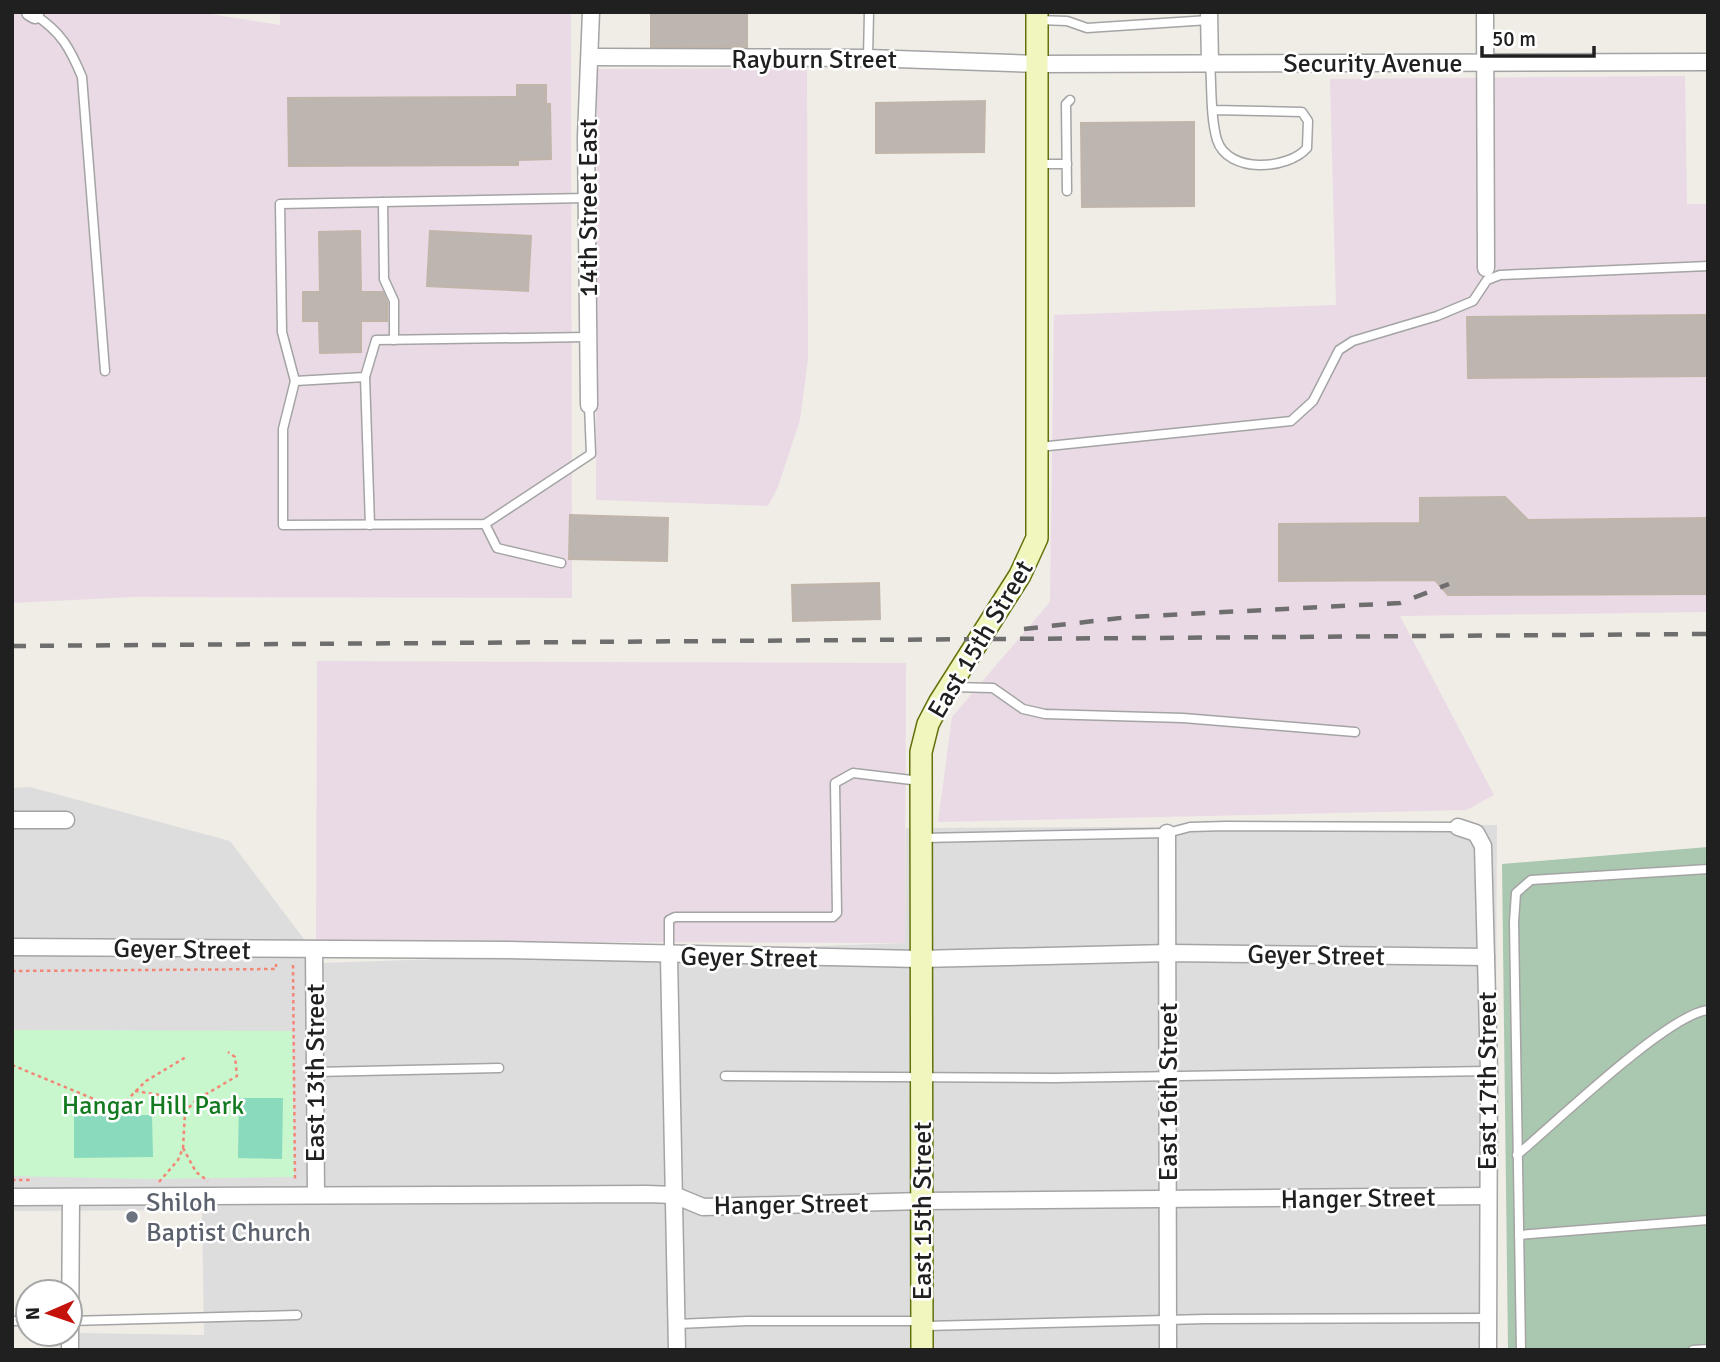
<svg xmlns="http://www.w3.org/2000/svg" width="1720" height="1362" font-family="Signika,sans-serif">
<style>
.residential{fill:#dedddd}
.industrial{fill:#e9dae5}
.cemetery{fill:#aac8af}
.park{fill:#c8f7cd}
.pitch{fill:#8adabe}
.building{fill:#bdb6b0;stroke:#c1b5aa;stroke-width:2}
.lines{fill:none;stroke-linecap:round;stroke-linejoin:round}
.lane-casing{stroke:#a4a4a4;stroke-width:11}
.street-casing{stroke:#a4a4a4;stroke-width:19}
.secondary-casing{stroke:#64720c;stroke-width:24}
.path{stroke:#f28776;stroke-width:2.5;stroke-dasharray:3.5 3.5;stroke-linecap:butt}
.lane{stroke:#fff;stroke-width:8}
.street{stroke:#fff;stroke-width:16}
.secondary{stroke:#f1f6bf;stroke-width:21}
.rail{stroke:#6e6e6e;stroke-width:4.5;stroke-dasharray:14 14;stroke-linecap:butt}
.worship-dot{fill:#6b7280;stroke:#fff;stroke-width:2.5}
.labels{text-anchor:middle;stroke-width:5;stroke-linejoin:round;paint-order:stroke}
.street-label{font-size:26px;fill:#202020;stroke:#fff}
.park-label{font-size:26px;fill:#137a1f;stroke:#fff}
.worship-label{font-size:26px;fill:#5b616d;stroke:#fff;text-anchor:start}
</style>
<rect width="100%" height="100%" fill="#f0ede7"/>
<path class="residential" d="M30,787L230,841L322,963L905,943L906,828L1497,825L1494,1350H80L79,1333L204,1335L202,1210H205L12,1211V788Z"/>
<g class="industrial">
<path d="M12,12H198L280,25V12H571L572,598L133,597L12,603Z"/>
<path d="M807,68L808,359L800,420L778,487L768,506L596,500L597,69Z"/>
<path d="M1685,76L1687,204H1708V612L1400,616L1494,795L1467,810L938,822L952,717L1050,602L1054,315L1336,305L1330,79Z"/>
<path d="M317,661L906,663L905,943L316,941Z"/>
</g>
<path class="cemetery" d="M1708,847V1350H1508L1502,864Z"/>
<path class="park" d="M12,1030L292,1031L294,1177L147,1179L12,1176Z"/>
<g class="pitch">
<path d="M239,1098H283L282,1159L238,1158Z"/>
<path d="M152,1115L153,1157L74,1158V1116Z"/>
</g>
<g class="building">
<rect x="651" y="12" width="96" height="35"/>
<path d="M517,85H546V104H550L551,159L518,160V165L289,166L288,98L517,97Z"/>
<path d="M985,101L984,152L876,153V103Z"/>
<path d="M1194,122V206L1082,207L1081,123Z"/>
<path d="M360,231L361,292H383L387,302V321H361V352L320,353L319,321H303V292H320L319,232Z"/>
<path d="M430,231L531,236L528,291L427,286Z"/>
<path d="M1708,315V376L1468,378L1467,317Z"/>
<path d="M1505,497L1528,520L1708,518V594L1448,595L1435,580L1279,581V524L1420,523V498Z"/>
<path d="M570,515L668,518L667,561L569,559Z"/>
<path d="M879,583L880,619L793,621L792,585Z"/>
</g>
<g class="lines">
<g class="lane-casing">
<g id="lane">
<path d="M35,15C61,32 70,48 82,77L105,371"/>
<path d="M1038,20L1067,21L1087,28L1209,20"/>
<path d="M868,58L869,12"/>
<path d="M1210,63C1212,87 1210,116 1217,140C1228,174 1288,170 1307,148L1308,121L1302,112L1214,110"/>
<path d="M1039,164H1067"/>
<path d="M1067,191L1066,104L1070,100"/>
<path d="M587,198L280,204L282,332L295,381L365,377L376,340L588,337"/>
<path d="M383,202L384,279L394,301V340"/>
<path d="M365,377L370,525"/>
<path d="M295,381L283,429V525L485,524L591,454L589,405"/>
<path d="M1039,447L1291,421L1313,401L1339,350L1353,341L1437,316L1473,301L1487,280L1500,275L1708,266"/>
<path d="M485,524L497,548L561,563"/>
<path d="M952,687L993,688L1023,709L1045,714L1183,718L1355,732"/>
<path d="M923,838L1167,833L1190,827L1226,826L1458,827"/>
<path d="M669,956V920L675,917H833L837,913L835,783L853,773L920,781"/>
<path d="M315,1072L499,1068"/>
<path d="M725,1076L1055,1078L1489,1071"/>
<path d="M1517,1155C1553,1125 1668,1014 1708,1010"/>
<path d="M1519,1235L1708,1220"/>
<path d="M12,1321H28"/>
<path d="M70,1321L297,1315"/>
<path d="M677,1324L747,1321H917L926,1326L1205,1319L1488,1318"/>
<path d="M1521,1350L1514,922L1516,893L1531,880L1708,869"/>
<path d="M1693,1350L1708,1349"/>
</g>
</g>
<g class="street-casing">
<g id="street">
<path d="M30,12L35,15"/>
<path d="M1209,12L1210,63"/>
<path d="M1485,12L1486,268"/>
<path d="M591,57L868,58L1038,64L1708,62"/>
<path d="M589,405L586,137L591,12"/>
<path d="M12,820H66"/>
<path d="M1458,827L1476,833L1483,846L1489,1071L1488,1350"/>
<path d="M1167,833L1168,1350"/>
<path d="M12,947L508,950L919,959L1169,953L1486,957"/>
<path d="M314,951L316,1194"/>
<path d="M669,956L677,1350"/>
<path d="M12,1197L647,1194L674,1195L703,1207L922,1201L1488,1196"/>
<path d="M70,1350L71,1197"/>
</g>
</g>
<g class="secondary-casing">
<path id="secondary" d="M922,1350L921,752L928,724L939,703L1020,575L1037,538V12"/>
</g>
<g class="path">
<path d="M293,965L295,1180"/>
<path d="M12,971L276,969V964"/>
<path d="M12,1065L118,1109L146,1081L186,1057"/>
<path d="M135,1091L160,1095L185,1112"/>
<path d="M183,1148L196,1172L208,1181"/>
<path d="M12,1180H33"/>
<path d="M159,1182L178,1160L183,1148L185,1112L196,1100L237,1076L235,1057L228,1052"/>
</g>
<use href="#lane" class="lane"/>
<use href="#street" class="street"/>
<use href="#secondary" class="secondary"/>
<g class="rail">
<path d="M1024,629L1129,617L1400,603L1449,584"/>
<path d="M12,646L1708,634"/>
</g>
</g>
<circle class="worship-dot" cx="132" cy="1217" r="7"/>
<g class="labels">
<g class="street-label">
<text x="814" y="68">Rayburn Street</text>
<text x="1373" y="72">Security Avenue</text>
<text transform="translate(588 208) rotate(-90)" y="9">14th Street East</text>
<text transform="translate(980 639) rotate(-59)" y="9">East 15th Street</text>
<text transform="translate(182 949) rotate(1)" y="9">Geyer Street</text>
<text transform="translate(1316 955) rotate(1)" y="9">Geyer Street</text>
<text transform="translate(749 957) rotate(1)" y="9">Geyer Street</text>
<text transform="translate(315 1073) rotate(-90)" y="9">East 13th Street</text>
<text transform="translate(1487 1081) rotate(-90)" y="9">East 17th Street</text>
<text transform="translate(1168 1092) rotate(-90)" y="9">East 16th Street</text>
<text transform="translate(1358 1198) rotate(-1)" y="9">Hanger Street</text>
<text transform="translate(791 1204) rotate(-1)" y="9">Hanger Street</text>
<text transform="translate(922 1211) rotate(-90)" y="9">East 15th Street</text>
</g>
<g class="park-label">
<text x="153" y="1114">Hangar Hill Park</text>
</g>
<g class="worship-label">
<text x="146" y="1211">Shiloh<tspan x="146" dy="30">Baptist Church</tspan></text>
</g>
</g>
<rect width="1720" height="1362" fill="none" stroke="#202020" stroke-width="28"/>
<g transform="translate(49 1313) rotate(268)"><circle r="33" fill="#ffffff" stroke="#a6a6a6" stroke-width="2"/>
<path d="M0-5L12 26L0 18L-12 26Z" fill="#c4120c"/>
<text y="-10" font-size="19" font-weight="bold" text-anchor="middle" fill="#202020">N</text>
</g>
<path d="M1482 46v10h112v-10" fill="none" stroke="#202020" stroke-width="3.5"/>
<text x="1492" y="46" font-size="21" fill="#202020" stroke="#ffffff" stroke-width="5" paint-order="stroke">50 m</text>
</svg>
